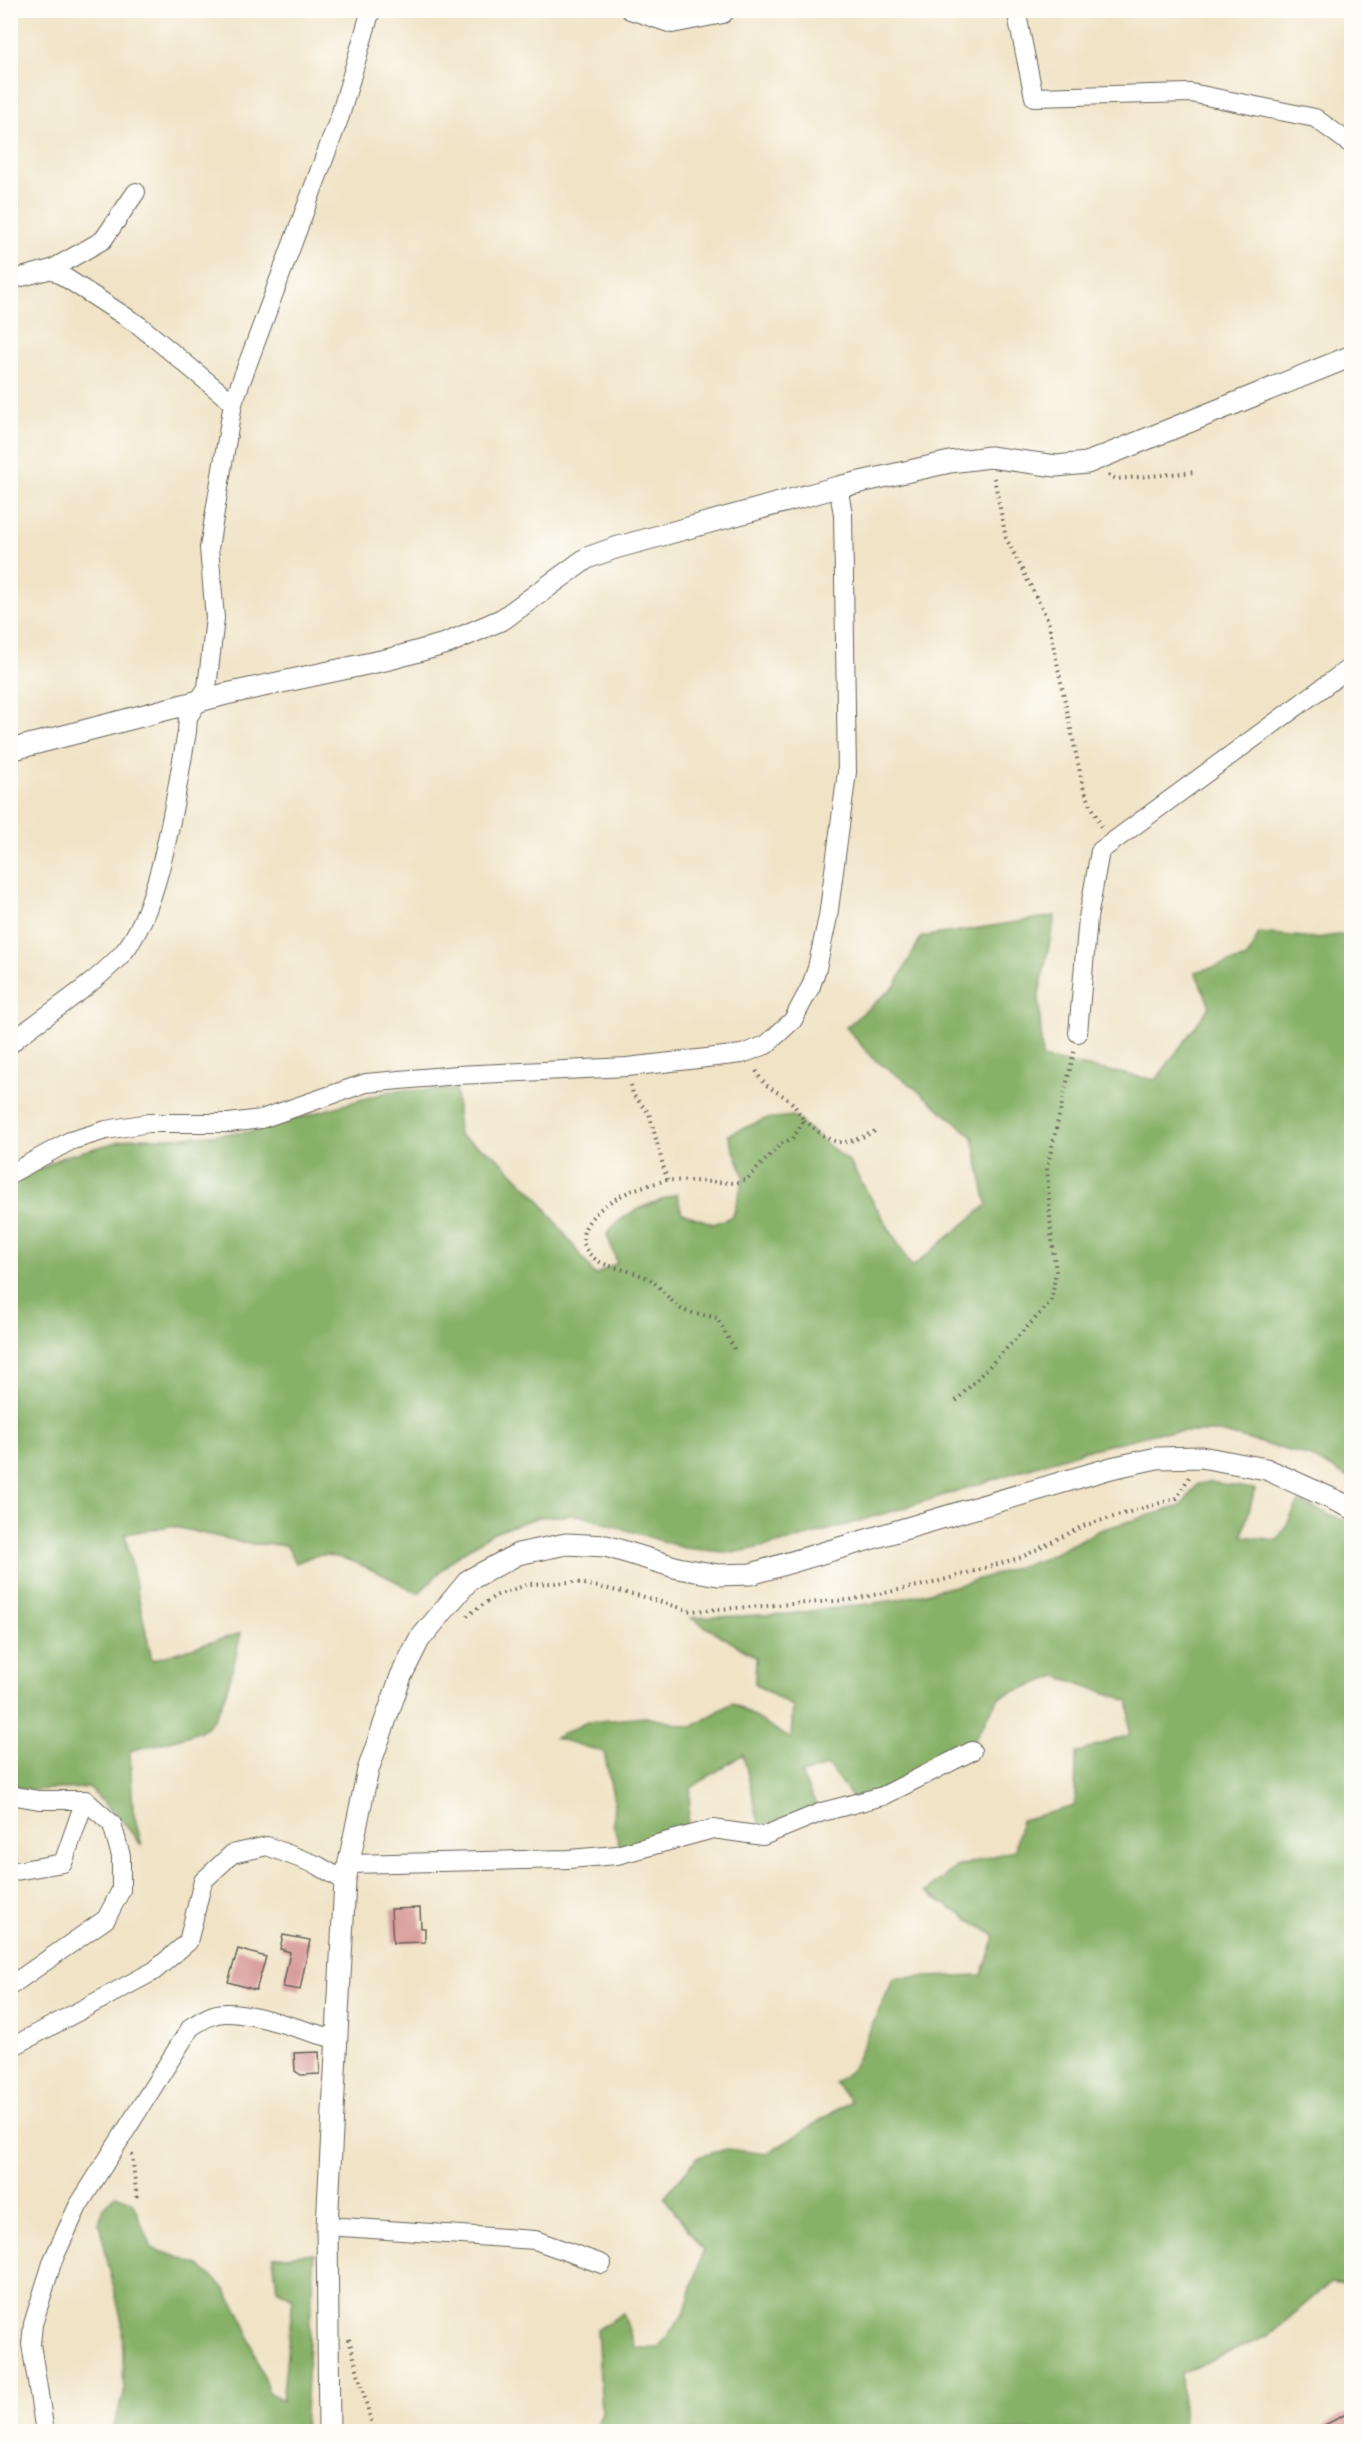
<svg xmlns="http://www.w3.org/2000/svg" width="1362" height="2442" font-family="Delius,sans-serif">
<style>
.forest{fill:#87b168;stroke:#526642;stroke-width:1.5}
.building{fill:#d69594}
.lines{fill:none;stroke-linecap:round;stroke-linejoin:round}
.minor-casing{stroke:#666258;stroke-width:20}
.tertiary-casing{stroke:#666258;stroke-width:23}
.path{stroke:#666258;stroke-width:4;stroke-dasharray:1.5 4.5;stroke-linecap:butt}
.minor{stroke:#fff;stroke-width:18}
.tertiary{stroke:#fff;stroke-width:21}
</style>
<rect width="100%" height="100%" fill="#fdfcf7"/>
<filter id="ink" filterUnits="userSpaceOnUse"><feTurbulence type="fractalNoise" baseFrequency=".0167" numOctaves="2"/><feDisplacementMap in="SourceGraphic" scale="12" xChannelSelector="R" yChannelSelector="G"/><feConvolveMatrix kernelMatrix="1 2 1 2 8 2 1 2 1" color-interpolation-filters="sRGB"/></filter>
<filter id="wash" filterUnits="userSpaceOnUse"><feTurbulence type="fractalNoise" baseFrequency=".008" numOctaves="4" result="noise"/><feDisplacementMap in="SourceGraphic" scale="24" xChannelSelector="R" yChannelSelector="G"/><feGaussianBlur stdDeviation="1.35" result="paint"/><feColorMatrix in="noise" values="0 0 0 0 0 0 0 0 0 0 0 0 0 0 0 0 0 1.4 0 .05"/><feComposite in="paint" operator="in"/></filter>
<g filter="url(#wash)">
<rect width="100%" height="100%" fill="#f0e3c6"/>
<g class="forest">
<path d="M1055,916L1039,994L1042,1058L1156,1080L1210,1006L1195,972L1247,958L1259,933L1316,938L1351,933V1479L1311,1457L1221,1432H1161L1080,1452L910,1506L791,1541L733,1553L684,1548L579,1515L539,1517L494,1532L453,1559L419,1593C396,1582 347,1554 323,1555C312,1555 305,1559 296,1563L286,1545L250,1544L170,1526L125,1534L152,1660L241,1633C235,1658 225,1717 202,1730C187,1738 148,1746 130,1751L133,1810L142,1846L123,1822L89,1788L30,1790L11,1786L10,1186L62,1157L132,1138H173L250,1132L391,1091L456,1089L459,1136L495,1155L537,1197L595,1275L617,1263L607,1234C623,1211 651,1204 677,1194L682,1213L714,1224L733,1216L744,1176L728,1135L765,1119L793,1116L850,1163L912,1267L987,1205L973,1137L911,1085L872,1058L846,1027L895,986L921,937Z"/>
<path d="M1210,1482L1255,1489L1242,1536L1278,1540L1299,1502L1351,1523V2285L1331,2282L1268,2336L1181,2373L1184,2431H594L602,2413L597,2330L623,2313L635,2348H658L684,2314L703,2250L664,2197L698,2157L727,2149L767,2154L851,2101L835,2083L852,2069L894,1978L982,1975L995,1936L926,1892L956,1867L1015,1850L1021,1820L1075,1806L1076,1753L1129,1735V1701L1057,1676L999,1697L972,1744L883,1789L853,1798L828,1766L801,1774L816,1805L760,1827L743,1754L691,1788L687,1829L619,1846L613,1823L614,1801L604,1752L555,1738L587,1722L646,1717L692,1727L732,1703L791,1739L793,1707L755,1684L756,1657L691,1618L789,1614L897,1600L966,1583L1043,1559L1100,1530L1181,1506L1198,1484Z"/>
<path d="M115,2195L132,2201L152,2248L199,2265L224,2288L241,2315L269,2393L282,2401L293,2298L277,2289L273,2257L314,2253L304,2431H112L124,2395L122,2323L99,2223L104,2207Z"/>
</g>
<g id="blocks">
<g class="building">
<path d="M420,1908L421,1928H425V1942L393,1943L391,1909Z"/>
<path d="M283,1935L310,1940L300,1990L283,1987L290,1952L280,1949Z"/>
<path d="M238,1949L266,1957L256,1990L228,1982Z"/>
<path d="M319,2052L320,2074L301,2075L295,2071L294,2053Z"/>
<path d="M1352,2411V2432H1311Z"/>
</g>
</g>
</g>
<g filter="url(#ink)">
<use href="#blocks" fill-opacity="0" stroke="#666258" stroke-width="1.5"/>
<g class="lines">
<g class="minor-casing">
<g id="minor">
<path d="M630,10L672,24L723,14L727,10"/>
<path d="M1016,10L1034,97L1191,93L1315,118L1352,145"/>
<path d="M52,269L103,240L136,192"/>
<path d="M10,280L52,269L140,326L233,403"/>
<path d="M1078,1033L1088,918L1100,851L1352,666"/>
<path d="M10,1045L18,1037C53,1010 92,986 122,954C161,911 176,791 187,732L188,717L207,688L215,618L209,548L233,403L340,116L371,10"/>
<path d="M10,1174L70,1141L106,1130L149,1123H229L261,1119L366,1083L457,1075L627,1067L742,1054L766,1045L793,1020L811,986L817,968L828,917L847,772L843,514L838,487"/>
<path d="M10,1795L39,1800H85L112,1824L121,1856V1890L106,1919L10,1986"/>
<path d="M348,1864L569,1859L617,1855L713,1829L763,1836L822,1812L883,1796L972,1751"/>
<path d="M10,1872L63,1863L85,1800"/>
<path d="M10,2048L154,1971L188,1942L203,1881L232,1854L267,1846L317,1865L345,1881"/>
<path d="M327,2226L535,2240L602,2264"/>
<path d="M45,2432L31,2344L33,2324L53,2260L78,2206L191,2027C201,2021 212,2013 225,2013C255,2012 305,2032 336,2039"/>
</g>
</g>
<g class="tertiary-casing">
<g id="tertiary">
<path d="M10,750L226,694L390,659L448,643L503,619L587,558L615,548L838,487L950,462L990,457L1056,466L1087,463L1352,356"/>
<path d="M329,2432L327,2226L345,1881L368,1770L401,1676L419,1640L469,1580L518,1554L566,1544L606,1546L678,1568L718,1575L751,1574L1111,1468L1157,1458L1201,1457L1266,1469L1352,1508"/>
</g>
</g>
<g class="path">
<path d="M1108,475L1116,479L1195,472"/>
<path d="M994,478L1006,538L1048,620L1083,787L1102,829"/>
<path d="M631,1085L633,1095L649,1113L667,1180L735,1183L747,1179L781,1144L793,1138L804,1120C800,1115 797,1109 793,1104C779,1089 765,1092 755,1068"/>
<path d="M804,1120C834,1145 839,1149 875,1131"/>
<path d="M667,1180C657,1183 646,1185 636,1189C610,1198 560,1231 595,1259C606,1268 635,1270 651,1280C662,1288 670,1301 681,1309C690,1314 707,1315 717,1318L736,1352"/>
<path d="M956,1401L1051,1302L1056,1272L1051,1232L1047,1168L1075,1048"/>
<path d="M467,1616L495,1596L529,1584L575,1582L641,1596L691,1611L849,1600L933,1583L1022,1557L1083,1526L1177,1498L1189,1477"/>
<path d="M132,2154L137,2200"/>
<path d="M349,2339L374,2432"/>
</g>
<use href="#minor" class="minor"/>
<use href="#tertiary" class="tertiary"/>
</g>
</g>
<rect width="1362" height="2442" fill="none" stroke="#fdfcf7" stroke-width="36"/>
</svg>
